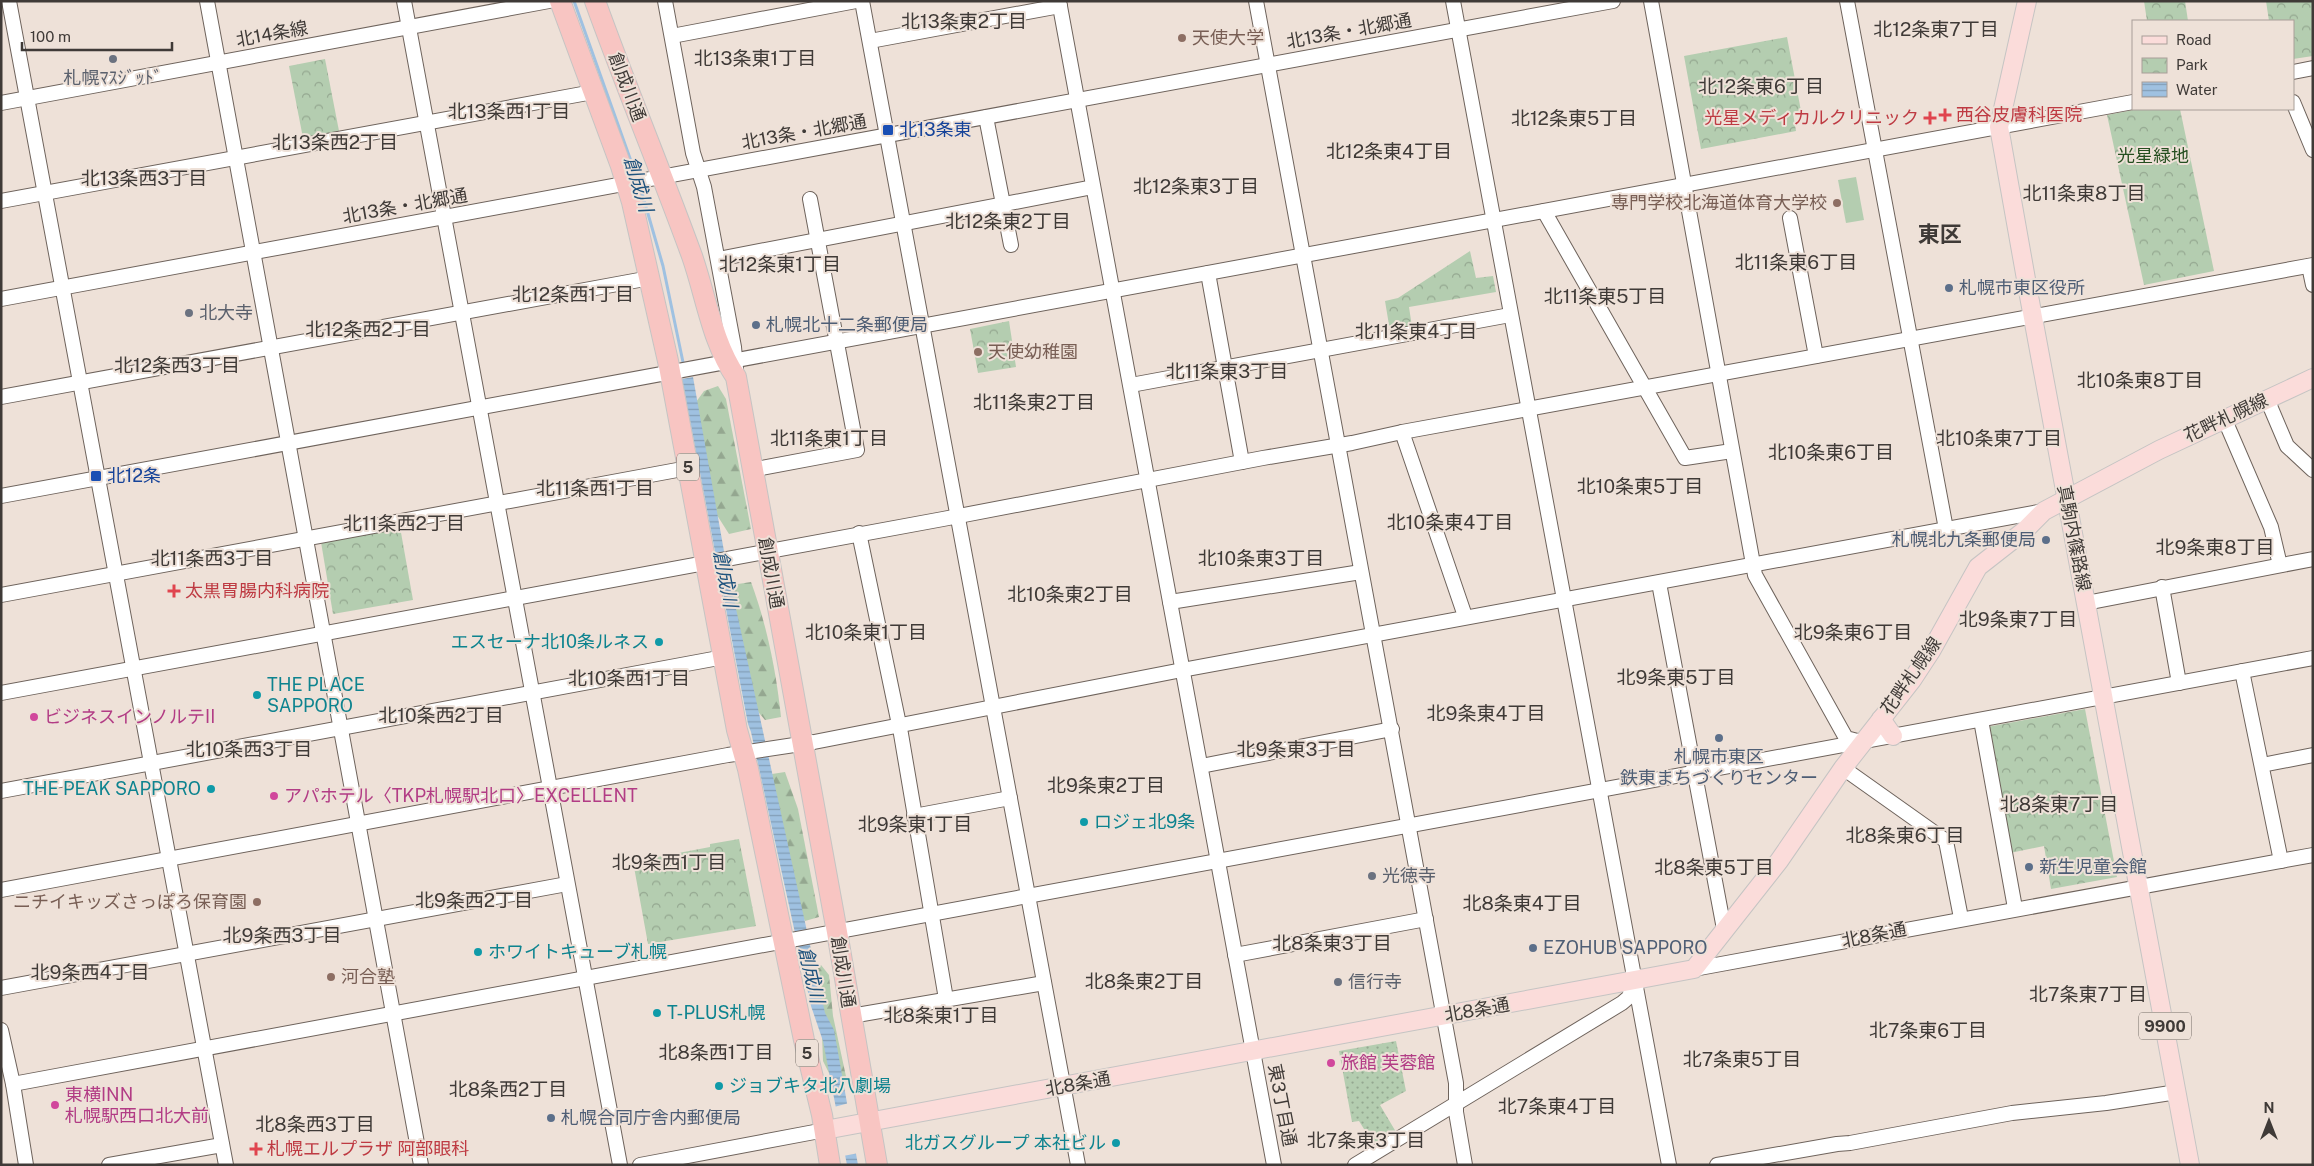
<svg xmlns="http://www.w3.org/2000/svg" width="2314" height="1166" font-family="'Public Sans','Noto Sans JP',sans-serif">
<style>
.grass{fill:url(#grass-dots)}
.forest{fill:url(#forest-firs)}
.park{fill:url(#park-crowns)}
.pitch{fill:#b4cdb0}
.water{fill:url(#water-rules)}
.pier{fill:#eee1d8}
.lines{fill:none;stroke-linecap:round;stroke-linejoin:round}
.stream{stroke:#9fc1e1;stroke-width:3}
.minor-casing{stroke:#6e635c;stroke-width:16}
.major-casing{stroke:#c5c4c3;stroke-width:20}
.highway-casing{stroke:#c5c4c3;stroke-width:22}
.minor{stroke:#fff;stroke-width:14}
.major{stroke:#fbdcda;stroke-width:18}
.highway{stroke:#f8c5c2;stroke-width:20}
.education-dot{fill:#8d6e63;stroke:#eee1d8;stroke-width:2}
.worship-dot{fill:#6b7280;stroke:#eee1d8;stroke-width:2}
.health-dot{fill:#e0444e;stroke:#eee1d8;stroke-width:2}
.transit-dot{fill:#1a4fb4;stroke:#eee1d8;stroke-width:2}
.service-dot{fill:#5c6f8a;stroke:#eee1d8;stroke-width:2}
.culture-dot{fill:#0f9aa8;stroke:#eee1d8;stroke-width:2}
.hotel-dot{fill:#d1479c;stroke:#eee1d8;stroke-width:2}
.labels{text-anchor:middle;stroke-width:4;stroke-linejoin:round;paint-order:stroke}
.shield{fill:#eee1d8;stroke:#746c67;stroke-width:1}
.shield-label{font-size:16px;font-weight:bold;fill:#3f3a37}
.street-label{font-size:18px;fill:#3f3a37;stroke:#eee1d8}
.education-label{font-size:18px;fill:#785e54;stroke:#eee1d8;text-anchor:start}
.worship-label{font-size:18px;fill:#5b616d;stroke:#eee1d8;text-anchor:start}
.health-label{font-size:18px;fill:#be3a42;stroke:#eee1d8;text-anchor:start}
.transit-label{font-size:18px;fill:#164399;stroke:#eee1d8;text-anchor:start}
.park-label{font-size:18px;fill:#254f20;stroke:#eee1d8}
.service-label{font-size:18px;fill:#4e5e75;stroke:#eee1d8;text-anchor:start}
.culture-label{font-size:18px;fill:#0d838f;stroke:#eee1d8;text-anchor:start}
.hotel-label{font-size:18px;fill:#b23c85;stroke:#eee1d8;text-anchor:start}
.neighbourhood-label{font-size:19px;fill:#3f3a37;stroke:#eee1d8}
.water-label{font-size:19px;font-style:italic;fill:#20547e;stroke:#eee1d8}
.district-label{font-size:22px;font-weight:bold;fill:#3f3a37;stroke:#eee1d8}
</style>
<defs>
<pattern id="grass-dots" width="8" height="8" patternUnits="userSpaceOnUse" patternTransform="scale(1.25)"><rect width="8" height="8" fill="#b4cdb0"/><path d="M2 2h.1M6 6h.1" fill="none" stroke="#94a790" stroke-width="1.8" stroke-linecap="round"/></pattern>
<pattern id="forest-firs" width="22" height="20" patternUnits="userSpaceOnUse" patternTransform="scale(1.25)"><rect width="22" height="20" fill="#b4cdb0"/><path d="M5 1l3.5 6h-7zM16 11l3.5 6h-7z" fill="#94a790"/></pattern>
<pattern id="park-crowns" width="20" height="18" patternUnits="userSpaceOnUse" patternTransform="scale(1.25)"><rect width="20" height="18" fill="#b4cdb0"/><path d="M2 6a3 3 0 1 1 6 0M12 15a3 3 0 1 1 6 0" fill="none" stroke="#94a790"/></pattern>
<pattern id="water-rules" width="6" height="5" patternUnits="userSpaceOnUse" patternTransform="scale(1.25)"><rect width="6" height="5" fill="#9fc1e1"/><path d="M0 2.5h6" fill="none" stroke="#839eb7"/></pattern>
</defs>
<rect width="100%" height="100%" fill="#eee1d8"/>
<path class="grass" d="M1396,1041L1406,1091L1380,1105L1396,1132L1374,1145L1359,1121L1352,1122L1339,1051Z"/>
<g class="forest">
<path d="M718,386L726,399L751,529L729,534L715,512L696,402L704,391Z"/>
<path d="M751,582C767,626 776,670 781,717L765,720L747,699L731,591L738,584Z"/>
<path d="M785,772L798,809L819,917L805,921L788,890L772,774Z"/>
<path d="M821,965L829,975L833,1016L847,1081L838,1091L823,1061L822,1035L811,969Z"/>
</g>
<g class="park">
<path d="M2144,1H2185L2188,21H2147Z"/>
<path d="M2266,1H2313V56L2293,59V21H2269Z"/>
<path d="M1787,37L1801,111L1793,113L1796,131L1701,149L1684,56Z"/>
<path d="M325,59L339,131L303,138L289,66Z"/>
<path d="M2138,109H2180L2214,271L2144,285L2107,115Z"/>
<path d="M1470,251L1476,278L1493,276L1496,292L1409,307L1412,327L1390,331L1385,301L1398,298Z"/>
<path d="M1009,321L1016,367L978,373L970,329Z"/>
<path d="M400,527L413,600L333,614L321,542Z"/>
<path d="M2085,709L2117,877L2051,889L2044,846L2010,853L1987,727Z"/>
<path d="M739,839L756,926L648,944L634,867L648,865L647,859L710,847V844Z"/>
</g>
<path class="pitch" d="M1856,177L1864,220L1846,223L1838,180Z"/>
<path class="water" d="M693,377L727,568L825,1013L834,1030L858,1165H847L823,1041L811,1006L751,732L748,724L682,379Z"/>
<path class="pier" d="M849,1103L859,1153L843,1156L834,1107Z"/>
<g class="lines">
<g class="stream">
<path d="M574,1L637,178"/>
<path d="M640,186L663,266L684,367"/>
</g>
<g class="minor-casing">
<g id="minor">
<path d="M9,1L226,1165"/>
<path d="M207,1L421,1165"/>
<path d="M404,1L620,1165"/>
<path d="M665,1L693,153L704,187L734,347L736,369"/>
<path d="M862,1L1078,1165"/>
<path d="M1059,1L1274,1165"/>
<path d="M1256,1L1456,1083V1112L1465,1165"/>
<path d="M1453,1L1669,1165"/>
<path d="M1651,1L1755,575L1846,738L1861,742"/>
<path d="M1847,1L1946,529"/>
<path d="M672,36L856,1"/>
<path d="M870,41L1060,6"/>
<path d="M2293,72L2313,68"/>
<path d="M2293,102L2313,150"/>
<path d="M1,103L549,1"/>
<path d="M986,117L1011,245"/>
<path d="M1,201L593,92"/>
<path d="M1544,211L1685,458L1732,451"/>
<path d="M1790,218L1816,356"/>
<path d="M718,259L1093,187"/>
<path d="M2309,266L2313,285"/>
<path d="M1208,273L1242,462"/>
<path d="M1,299L1613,1"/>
<path d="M1131,385L1510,315"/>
<path d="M1,397L650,278"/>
<path d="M2267,399L2287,446L2313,470"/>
<path d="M2224,418L2271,527L2280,565"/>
<path d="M1402,432L1465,616"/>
<path d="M751,470L857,450L810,199"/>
<path d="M1,496L2133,102"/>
<path d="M859,533L901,734L946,999"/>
<path d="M1659,583L1724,929"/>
<path d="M2162,587L2179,683"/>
<path d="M1,595L688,468"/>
<path d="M1170,602L1361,572"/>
<path d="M2086,603L2313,559"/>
<path d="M2242,671L2281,861"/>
<path d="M1,693L943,519L1263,458L1352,443L1402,432L2313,265"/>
<path d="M1981,720L2015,908"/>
<path d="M2262,765L2313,755"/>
<path d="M1201,766L1392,729"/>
<path d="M1843,768L1946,841L1961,918"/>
<path d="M1,791L724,657"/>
<path d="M914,816L1010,798"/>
<path d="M1,890L728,755L814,742L1182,670L2044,511"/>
<path d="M1235,955L1426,919"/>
<path d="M1694,969L2313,855"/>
<path d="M1,988L567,884"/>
<path d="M851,1016L1044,983"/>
<path d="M1,1030L13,1084L26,1165"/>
<path d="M13,1084L2313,658"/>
<path d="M109,1165L222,1145"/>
<path d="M640,1165L825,1130"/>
<path d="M1355,1165L1622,1003L1629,997L1634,982"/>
<path d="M1717,1165L1837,1144L1850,1143L2012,1113L2106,1103L2177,1092"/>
</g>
</g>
<g class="major-casing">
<g id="major">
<path d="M2027,1L1999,127L2029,296L2190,1165"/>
<path d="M1881,719L1893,736"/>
<path d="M825,1130L1694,969L1779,861L1843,768L1912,680L1931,651L1978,567L2024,531L2044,511L2159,450L2313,378"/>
</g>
</g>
<g class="highway-casing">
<g id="highway">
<path d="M560,1L621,166L632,202L668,361L737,730L748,769L804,1040L822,1115L830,1165"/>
<path d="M595,1C626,87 661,171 692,256C706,296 712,342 736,377L837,932L877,1165"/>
</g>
</g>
<use href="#minor" class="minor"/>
<use href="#major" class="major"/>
<use href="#highway" class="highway"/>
</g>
<g class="education-dot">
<circle cx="1182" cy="38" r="5"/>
<circle cx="1837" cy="203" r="5"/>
<circle cx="978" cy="352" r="5"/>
<circle cx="257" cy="902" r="5"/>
<circle cx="331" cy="977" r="5"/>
</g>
<g class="worship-dot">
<circle cx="113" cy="59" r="5"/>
<circle cx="189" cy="313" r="5"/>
<circle cx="1372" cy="876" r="5"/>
<circle cx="1338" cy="982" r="5"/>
</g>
<g class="health-dot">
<path d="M1942.5 107.5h5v5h5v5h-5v5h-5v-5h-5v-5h5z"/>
<path d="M1927.5 110.5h5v5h5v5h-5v5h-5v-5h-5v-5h5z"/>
<path d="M171.5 583.5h5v5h5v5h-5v5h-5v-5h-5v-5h5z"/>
<path d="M253.5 1141.5h5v5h5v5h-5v5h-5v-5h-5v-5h5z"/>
</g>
<g class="transit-dot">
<rect x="882" y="124" width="12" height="12" rx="2.5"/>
<rect x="90" y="470" width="12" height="12" rx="2.5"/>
</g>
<g class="service-dot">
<circle cx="1949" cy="288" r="5"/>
<circle cx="756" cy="325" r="5"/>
<circle cx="2046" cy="540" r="5"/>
<circle cx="1719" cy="738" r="5"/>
<circle cx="2029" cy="867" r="5"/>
<circle cx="1533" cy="948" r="5"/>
<circle cx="551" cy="1118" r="5"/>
</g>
<g class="culture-dot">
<circle cx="659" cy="642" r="5"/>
<circle cx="257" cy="695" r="5"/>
<circle cx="211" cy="789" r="5"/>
<circle cx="1084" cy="822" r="5"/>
<circle cx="478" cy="952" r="5"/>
<circle cx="657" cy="1013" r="5"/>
<circle cx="719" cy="1086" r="5"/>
<circle cx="1116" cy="1143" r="5"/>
</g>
<g class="hotel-dot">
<circle cx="34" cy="717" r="5"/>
<circle cx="274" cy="796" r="5"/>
<circle cx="1331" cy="1063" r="5"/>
<circle cx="55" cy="1105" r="5"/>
</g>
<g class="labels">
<g class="shield">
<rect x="677" y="453.5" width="22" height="27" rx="4"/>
<rect x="2139" y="1012.5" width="52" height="27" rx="4"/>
<rect x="796" y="1039.5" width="22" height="27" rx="4"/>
</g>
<g class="shield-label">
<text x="688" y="473">5</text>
<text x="2165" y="1032">9900</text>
<text x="807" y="1059">5</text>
</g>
<g class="street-label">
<text transform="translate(1349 31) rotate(-10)" y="6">北13条・北郷通</text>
<text transform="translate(272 34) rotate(-10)" y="6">北14条線</text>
<text transform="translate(627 87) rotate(69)" y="6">創成川通</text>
<text transform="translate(804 132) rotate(-10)" y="6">北13条・北郷通</text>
<text transform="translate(405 206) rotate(-10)" y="6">北13条・北郷通</text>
<text transform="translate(2226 418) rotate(-25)" y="6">花畔札幌線</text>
<text transform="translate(2074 538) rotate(79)" y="6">真駒内篠路線</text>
<text transform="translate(771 573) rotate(80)" y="6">創成川通</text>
<text transform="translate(1911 676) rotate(-55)" y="6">花畔札幌線</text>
<text transform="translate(1874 935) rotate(-11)" y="6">北8条通</text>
<text transform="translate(843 972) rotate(81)" y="6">創成川通</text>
<text transform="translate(1477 1010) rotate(-10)" y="6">北8条通</text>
<text transform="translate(1078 1084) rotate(-10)" y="6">北8条通</text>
<text transform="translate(1282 1105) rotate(79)" y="6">東3丁目通</text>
</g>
<g class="education-label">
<text x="1192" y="44">天使大学</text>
<text x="1827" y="209" text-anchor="end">専門学校北海道体育大学校</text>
<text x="988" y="358">天使幼稚園</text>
<text x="247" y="908" text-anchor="end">ニチイキッズさっぽろ保育園</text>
<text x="341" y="983">河合塾</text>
</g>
<g class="worship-label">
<text x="113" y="84" text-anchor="middle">札幌ﾏｽｼﾞｯﾄﾞ</text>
<text x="199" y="319">北大寺</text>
<text x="1382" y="882">光徳寺</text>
<text x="1348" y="988">信行寺</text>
</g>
<g class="health-label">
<text x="1956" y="121">西谷皮膚科医院</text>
<text x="1919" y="124" text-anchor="end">光星メディカルクリニック</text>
<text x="185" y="597">太黒胃腸内科病院</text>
<text x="267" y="1155">札幌エルプラザ 阿部眼科</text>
</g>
<g class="transit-label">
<text x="899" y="136">北13条東</text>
<text x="107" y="482">北12条</text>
</g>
<g class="park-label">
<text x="2153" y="162">光星緑地</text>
</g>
<g class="service-label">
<text x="1959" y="294">札幌市東区役所</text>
<text x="766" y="331">札幌北十二条郵便局</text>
<text x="2036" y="546" text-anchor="end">札幌北九条郵便局</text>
<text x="1719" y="763" text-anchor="middle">札幌市東区<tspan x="1719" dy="21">鉄東まちづくりセンター</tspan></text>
<text x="2039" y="873">新生児童会館</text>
<text x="1543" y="954">EZOHUB SAPPORO</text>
<text x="561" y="1124">札幌合同庁舎内郵便局</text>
</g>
<g class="culture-label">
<text x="649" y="648" text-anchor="end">エスセーナ北10条ルネス</text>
<text x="267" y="691">THE PLACE<tspan x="267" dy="21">SAPPORO</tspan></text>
<text x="201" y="795" text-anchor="end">THE PEAK SAPPORO</text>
<text x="1094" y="828">ロジェ北9条</text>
<text x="488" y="958">ホワイトキューブ札幌</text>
<text x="667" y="1019">T-PLUS札幌</text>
<text x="729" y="1092">ジョブキタ北八劇場</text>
<text x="1106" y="1149" text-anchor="end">北ガスグループ 本社ビル</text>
</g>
<g class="hotel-label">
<text x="44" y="723">ビジネスインノルテII</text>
<text x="284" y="802">アパホテル〈TKP札幌駅北口〉EXCELLENT</text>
<text x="1341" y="1069">旅館 芙蓉館</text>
<text x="65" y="1101">東横INN<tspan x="65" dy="21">札幌駅西口北大前</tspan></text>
</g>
<g class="neighbourhood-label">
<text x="964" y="28">北13条東2丁目</text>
<text x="1936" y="36">北12条東7丁目</text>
<text x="755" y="65">北13条東1丁目</text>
<text x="1761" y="93">北12条東6丁目</text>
<text x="509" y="118">北13条西1丁目</text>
<text x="1574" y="125">北12条東5丁目</text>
<text x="335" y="149">北13条西2丁目</text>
<text x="1389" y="158">北12条東4丁目</text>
<text x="144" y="185">北13条西3丁目</text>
<text x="1196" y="193">北12条東3丁目</text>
<text x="2084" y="200">北11条東8丁目</text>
<text x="1008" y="228">北12条東2丁目</text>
<text x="1796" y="269">北11条東6丁目</text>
<text x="780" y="271">北12条東1丁目</text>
<text x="573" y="301">北12条西1丁目</text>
<text x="1605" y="303">北11条東5丁目</text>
<text x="368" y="336">北12条西2丁目</text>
<text x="1416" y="338">北11条東4丁目</text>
<text x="177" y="372">北12条西3丁目</text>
<text x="1227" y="378">北11条東3丁目</text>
<text x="2140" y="387">北10条東8丁目</text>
<text x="1034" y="409">北11条東2丁目</text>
<text x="829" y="445">北11条東1丁目</text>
<text x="1999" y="445">北10条東7丁目</text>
<text x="1831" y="459">北10条東6丁目</text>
<text x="1640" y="493">北10条東5丁目</text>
<text x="595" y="495">北11条西1丁目</text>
<text x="1450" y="529">北10条東4丁目</text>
<text x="404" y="530">北11条西2丁目</text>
<text x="2215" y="554">北9条東8丁目</text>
<text x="212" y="565">北11条西3丁目</text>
<text x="1261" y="565">北10条東3丁目</text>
<text x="1070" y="601">北10条東2丁目</text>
<text x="2018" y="626">北9条東7丁目</text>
<text x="866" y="639">北10条東1丁目</text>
<text x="1853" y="639">北9条東6丁目</text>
<text x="1676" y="684">北9条東5丁目</text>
<text x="629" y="685">北10条西1丁目</text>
<text x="1486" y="720">北9条東4丁目</text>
<text x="441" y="722">北10条西2丁目</text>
<text x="249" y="756">北10条西3丁目</text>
<text x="1296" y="756">北9条東3丁目</text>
<text x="1106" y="792">北9条東2丁目</text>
<text x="2059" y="811">北8条東7丁目</text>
<text x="915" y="831">北9条東1丁目</text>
<text x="1905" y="842">北8条東6丁目</text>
<text x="669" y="869">北9条西1丁目</text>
<text x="1714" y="874">北8条東5丁目</text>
<text x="474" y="907">北9条西2丁目</text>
<text x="1522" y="910">北8条東4丁目</text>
<text x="282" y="942">北9条西3丁目</text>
<text x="1332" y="950">北8条東3丁目</text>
<text x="90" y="979">北9条西4丁目</text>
<text x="1144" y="988">北8条東2丁目</text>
<text x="2088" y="1001">北7条東7丁目</text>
<text x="941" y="1022">北8条東1丁目</text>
<text x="1928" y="1037">北7条東6丁目</text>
<text x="716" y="1059">北8条西1丁目</text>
<text x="1742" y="1066">北7条東5丁目</text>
<text x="508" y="1096">北8条西2丁目</text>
<text x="1557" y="1113">北7条東4丁目</text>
<text x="315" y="1131">北8条西3丁目</text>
<text x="1366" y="1147">北7条東3丁目</text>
</g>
<g class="water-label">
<text transform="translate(639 184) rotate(73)" y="7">創成川</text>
<text transform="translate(726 579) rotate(79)" y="7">創成川</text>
<text transform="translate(812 975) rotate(77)" y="7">創成川</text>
</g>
<g class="district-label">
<text x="1940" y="242">東区</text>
</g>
</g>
<rect width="2314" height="1166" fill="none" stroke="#3f3a37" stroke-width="5"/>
<rect x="2132" y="20" width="162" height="90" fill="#eee1d8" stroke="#a89e98"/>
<rect x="2142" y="36" width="25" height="8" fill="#fbdcda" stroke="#a89e98"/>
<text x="2176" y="45" font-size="15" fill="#3f3a37">Road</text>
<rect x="2142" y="58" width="25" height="15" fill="url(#park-crowns)" stroke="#a89e98"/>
<text x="2176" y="70" font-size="15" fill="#3f3a37">Park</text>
<rect x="2142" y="82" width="25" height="15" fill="url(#water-rules)" stroke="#a89e98"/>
<text x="2176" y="95" font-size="15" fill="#3f3a37">Water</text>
<g transform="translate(2269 1121)" stroke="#eee1d8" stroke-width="4" paint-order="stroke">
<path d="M0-4L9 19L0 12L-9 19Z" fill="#3f3a37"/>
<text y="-8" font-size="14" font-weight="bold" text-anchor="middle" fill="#3f3a37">N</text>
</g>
<path d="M22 42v8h150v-8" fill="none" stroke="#3f3a37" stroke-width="2.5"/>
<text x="30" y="42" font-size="15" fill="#3f3a37" stroke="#eee1d8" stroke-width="4" paint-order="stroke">100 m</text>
</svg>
